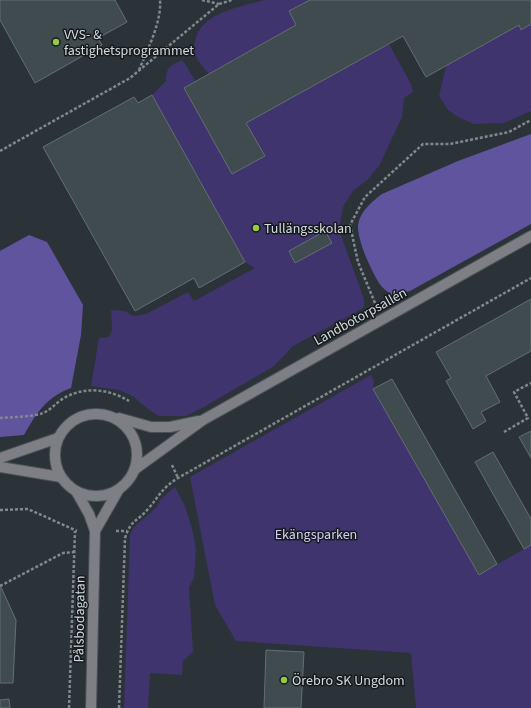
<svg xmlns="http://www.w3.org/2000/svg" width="531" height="708" font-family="'Source Sans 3',sans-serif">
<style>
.green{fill:#3f346d}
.forest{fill:#61549f}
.building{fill:#404b4f;stroke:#636f73}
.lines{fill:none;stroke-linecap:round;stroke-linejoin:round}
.minor-casing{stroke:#4a5157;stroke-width:12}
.path{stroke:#82888d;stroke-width:2.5;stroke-dasharray:3 2;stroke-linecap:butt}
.minor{stroke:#7d7f84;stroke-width:10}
.poi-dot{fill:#91cd40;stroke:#161a1d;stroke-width:1.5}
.labels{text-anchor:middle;stroke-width:3;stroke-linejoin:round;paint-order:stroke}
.poi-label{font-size:14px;fill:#d5dade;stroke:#161a1d;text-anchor:start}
.street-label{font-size:14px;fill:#d5dade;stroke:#161a1d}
.park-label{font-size:14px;fill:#d2cef8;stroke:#161a1d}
</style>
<rect width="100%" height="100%" fill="#2b3339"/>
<g class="green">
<path d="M264,0H310L296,25L209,74C204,68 199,63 196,56C193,52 194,46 195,41C201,12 241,7 264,0Z"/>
<path d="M531,24V111L504,123L474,124L460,118L448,110L439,96L446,66L519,25L521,30Z"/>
<path d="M389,44L411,84L413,92L404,98L402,117L379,166L368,179L353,191L343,207L339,230L364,299V307L355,313L293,346L274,366L204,407L186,416H159L149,410L134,397L119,390L91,386L99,338L109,337L112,330L111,310L125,311L133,316L146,314L188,292L194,301L255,268L245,262L152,95L166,81C166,67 170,66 182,60C188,67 190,74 196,81L185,88L264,156L246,123Z"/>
<path d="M371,375L374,381L373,389L479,575L531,545V708H416L411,653L236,641L215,605L190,477Z"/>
<path d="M175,487L185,506L193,532L196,550L194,578L189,587L193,652L183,661L182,675L150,673L148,708H124L130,535L134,527L156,508L161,499Z"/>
</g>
<g class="forest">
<path d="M531,134V224L410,291L392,295C387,291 382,288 379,283C371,270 357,240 358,225C360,212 371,202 382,194L458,161Z"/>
<path d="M29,235L47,242L83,305L81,335L71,388C46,397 36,414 24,435L0,437V251Z"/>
</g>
<g class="building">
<path d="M0,0H115L127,22L98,38L102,45L35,83L0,20Z"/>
<path d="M310,0H531V24L521,30L519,25L426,77L403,36L246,123L265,156L232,174L184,88L296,25L289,11Z"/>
<path d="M152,95L245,262L199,288L194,278L135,311L43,147L134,97L138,103Z"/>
<path d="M325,231L332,243L295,263L289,251Z"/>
<path d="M531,299V351L486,376L500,402L481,412L486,421L473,429L446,381L451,378L436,352Z"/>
<path d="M392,379L497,564L479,575L373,389Z"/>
<path d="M531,431V458L519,437Z"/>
<path d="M493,452L531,519V545L524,549L475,462Z"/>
<path d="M0,585L16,620L13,683H0Z"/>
<path d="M266,650L304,652L301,708H264Z"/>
<path d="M9,699L10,708H0V700Z"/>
</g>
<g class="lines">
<g class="minor-casing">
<g id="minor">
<circle cx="96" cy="455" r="41"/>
<path d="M119,418L151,427H170L199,421"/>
<path d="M0,458L58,438"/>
<path d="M0,467L61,477"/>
<path d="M134,470L203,420L531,236"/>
<path d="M76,491L89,514L95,531L91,708"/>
<path d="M95,531L119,489"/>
</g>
</g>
<g class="path">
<path d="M202,0L219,4"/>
<path d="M139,70C147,51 162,21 160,0"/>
<path d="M0,151L130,78L219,4L232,0"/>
<path d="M375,303L358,262L350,225L365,197L423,144H450L509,132L531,120"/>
<path d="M0,418C13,417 32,417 43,413C51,410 57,402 64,398C85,386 109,389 129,401"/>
<path d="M504,432L528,418L514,392L531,383"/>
<path d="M172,465L178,478"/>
<path d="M0,510L28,509L77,531"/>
<path d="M116,531H127"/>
<path d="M0,586L63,553L74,552"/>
<path d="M69,708L75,531"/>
<path d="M119,708L125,538C131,519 137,522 148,509C160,495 162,488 178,478L531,278"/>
</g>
<use href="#minor" class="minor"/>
</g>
<g class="poi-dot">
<circle cx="56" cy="42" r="4"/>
<circle cx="256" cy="228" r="4"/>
<circle cx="284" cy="680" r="4"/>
</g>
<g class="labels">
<g class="poi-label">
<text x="64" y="39">VVS- &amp;<tspan x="64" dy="16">fastighetsprogrammet</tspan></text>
<text x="264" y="233">Tullängsskolan</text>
<text x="292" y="685">Örebro SK Ungdom</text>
</g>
<g class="street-label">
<text transform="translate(360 316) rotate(-29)" y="5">Landbotorpsallén</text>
<text transform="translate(79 619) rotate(-89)" y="5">Pålsbodagatan</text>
</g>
<g class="park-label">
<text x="316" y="539">Ekängsparken</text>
</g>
</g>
</svg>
